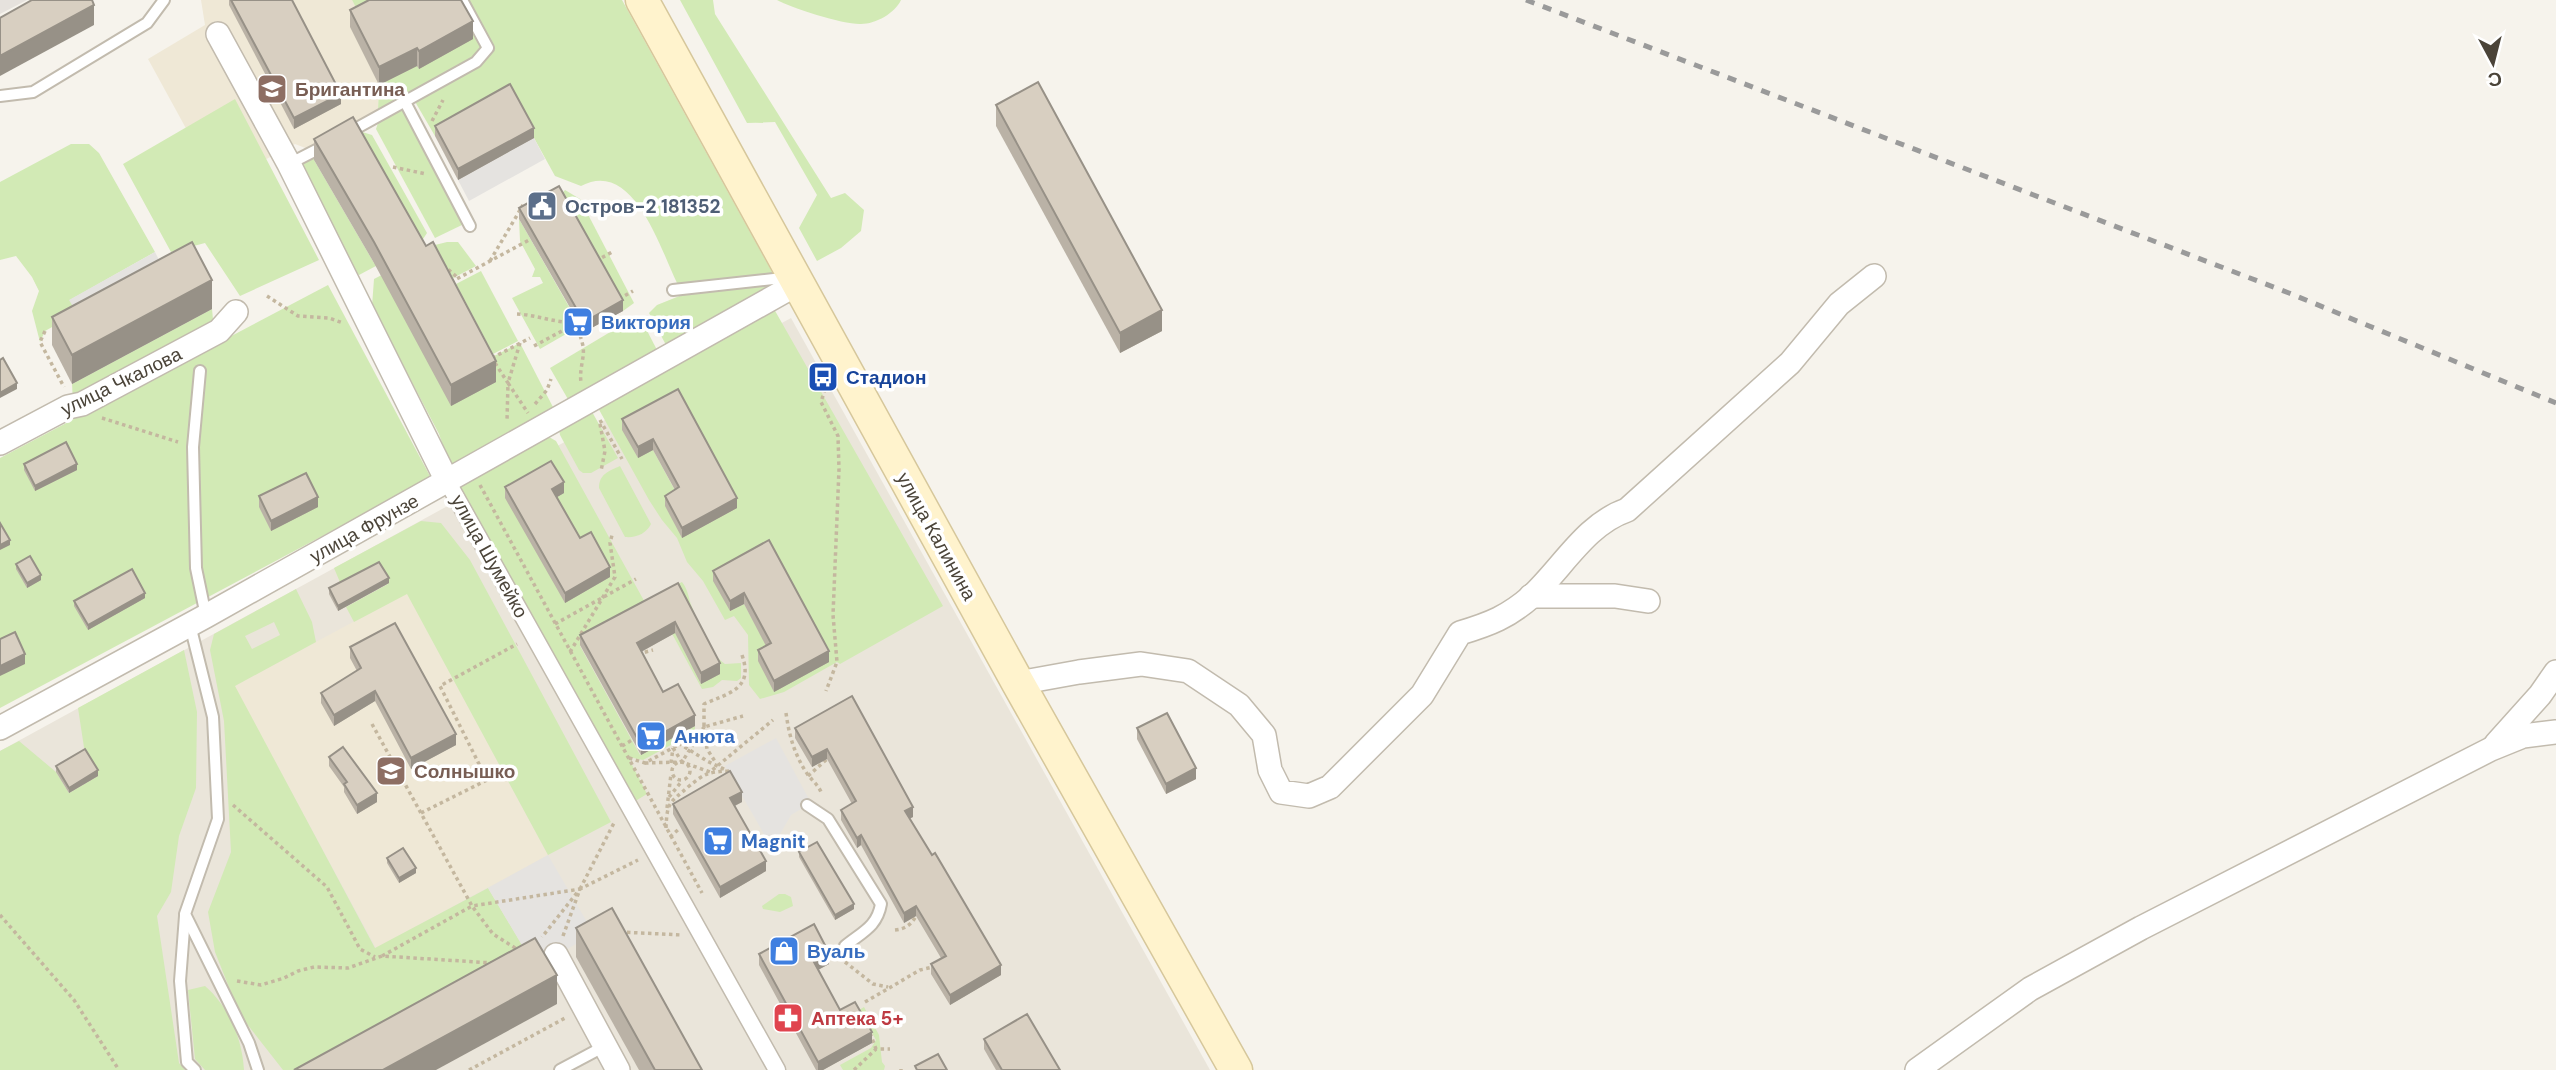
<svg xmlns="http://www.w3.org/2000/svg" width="2556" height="1070" font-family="'DM Sans',sans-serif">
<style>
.residential{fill:#eae5da}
.industrial{fill:#e6e2dd}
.education{fill:#efe8d6}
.green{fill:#d2eab5;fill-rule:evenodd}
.parking{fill:#e5e3e0}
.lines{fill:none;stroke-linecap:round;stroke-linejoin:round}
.service-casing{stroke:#c2bbae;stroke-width:14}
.pedestrian-casing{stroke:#c2bbae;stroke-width:19}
.minor-casing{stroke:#c2bbae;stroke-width:26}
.secondary-casing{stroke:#d6c79b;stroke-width:35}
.path{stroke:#c4b79f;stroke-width:3.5;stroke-dasharray:3.5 3.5;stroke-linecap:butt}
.service{stroke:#fff;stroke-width:10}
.pedestrian{stroke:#fff;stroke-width:16}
.minor{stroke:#fff;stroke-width:23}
.secondary{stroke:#fff3cd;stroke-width:32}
.rail{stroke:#9a9a9a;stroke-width:5;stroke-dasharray:9 9;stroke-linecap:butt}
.wall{fill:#bab2a6}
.shaded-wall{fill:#979187}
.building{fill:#d8cfc1;stroke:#979187;stroke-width:2}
.labels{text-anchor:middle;stroke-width:7;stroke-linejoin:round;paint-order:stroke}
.education-label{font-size:19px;font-weight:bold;fill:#785e54;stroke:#fff;text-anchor:start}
.service-label{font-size:19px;font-weight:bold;fill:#4e5e75;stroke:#fff;text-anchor:start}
.shop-label{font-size:19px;font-weight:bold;fill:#366cbe;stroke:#fff;text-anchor:start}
.transit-label{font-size:19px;font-weight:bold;fill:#164399;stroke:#fff;text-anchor:start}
.street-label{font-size:19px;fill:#4b4439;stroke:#fff}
.health-label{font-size:19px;font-weight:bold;fill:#be3a42;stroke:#fff;text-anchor:start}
</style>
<rect width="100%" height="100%" fill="#f6f3ec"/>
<path class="residential" d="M791,318L1210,1070H0V751Z"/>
<path class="industrial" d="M0,0H27L0,14Z"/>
<g class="education">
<path d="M201,0H352L393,78L379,85L378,110L308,149L295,144L217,185L148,59L205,25Z"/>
<path d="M407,593L548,855L376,948L234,686Z"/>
</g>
<g class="green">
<path d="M352,0H622L777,281L666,345L649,313L657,305L687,293L677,283C660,248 633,158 581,186L555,176L534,138L435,136L410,93L378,110L379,85L392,78Z"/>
<path d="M680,0H713L715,14L831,198L845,193L864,210L861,231L841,248L817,261L799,228L817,195L775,122L747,123Z"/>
<path d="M777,0H901C895,13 876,24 861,24C845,25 791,8 777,0Z"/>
<path d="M235,99L319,260L240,296L205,243L171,252L123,164Z"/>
<path d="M402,108L464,224L435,238L376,129L379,120Z"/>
<path d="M356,130L372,135L427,233L421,242L359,275L343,260L297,171L304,159ZM314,160L411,241L374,263Z"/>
<path d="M71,144H89L99,153L155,252L70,300L77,313L45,331L40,342L32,311L39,291L32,277L16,256L0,260V182Z"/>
<path d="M565,190L580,199L634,303L623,311L559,197Z"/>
<path d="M519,219L580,326L540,349L512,298L543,283L540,277H532L535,269L520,241Z"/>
<path d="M447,242H458L476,266L453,278L435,245Z"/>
<path d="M428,251L492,357L520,343L555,411L450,466L439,434L372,306L374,279Z"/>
<path d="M481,271L518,341L493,354L456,284Z"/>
<path d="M328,285L431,478L0,708V458Z"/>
<path d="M212,309L214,330L73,402L72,384Z"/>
<path d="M774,309L943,606L840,664L837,662L784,692L760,699L749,685L748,635L734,616L725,620L703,581L687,562L677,538L662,520L649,500L597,406ZM678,400L682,538L679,498L653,450ZM769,551L774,691L771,654L744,604L730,611Z"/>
<path d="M632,319H641L657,350L569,401L550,368Z"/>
<path d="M591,410L618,458L591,473H583L579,470L560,435L559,429Z"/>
<path d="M549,437L556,441L664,637L650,646L633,616L580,646L640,755L695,726V732L643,760L628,757L647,794L632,803L459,488L462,482L540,438Z"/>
<path d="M620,466L651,524C646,534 636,538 625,537L599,488C599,474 609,471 620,466Z"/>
<path d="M421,521L441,523L470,560L611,822L548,855L407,594L354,622L346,607L388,584L342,587L334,568Z"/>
<path d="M682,582C689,591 688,598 692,607C700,627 708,652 725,664L741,663V678L737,681L722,680L713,687L702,689L657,606L655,595Z"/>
<path d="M296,589L312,622L316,642L235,686L375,948L488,888L535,967L347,1070H283L240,1015L215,952L208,912L231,852L224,721L210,650L214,634ZM274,622L280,635L252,649L245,636Z"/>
<path d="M184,650L197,712L196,788L179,836L171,892L157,916L179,1063L185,1070H0V751L19,741L56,772L69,793L98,776L85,754L78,708Z"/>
<path d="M779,894H785L791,897L793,906L780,912L763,909L762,906Z"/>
<path d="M205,986C229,1007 242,1038 244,1070H205L195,1059L188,990Z"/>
<path d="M864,1007L879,1035L882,1062L885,1066L884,1070H843L840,1065L871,1048L876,1040L859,1010Z"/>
</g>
<g class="parking">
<path d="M534,138L545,159L469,201L458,180Z"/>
<path d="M155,252L162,266L77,313L69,300Z"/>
<path d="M776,738L811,803L791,815L772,848L725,766Z"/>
<path d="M548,855L594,934L535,967L488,888Z"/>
</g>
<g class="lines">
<g class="service-casing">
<g id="service">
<path d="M0,96L33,92L66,72L147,23L164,0"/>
<path d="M405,102L470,226"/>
<path d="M346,134L476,62L488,48L462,0"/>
<path d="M289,164L326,145"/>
<path d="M673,290L792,277"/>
<path d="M200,371L193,447L196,568L206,616"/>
<path d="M190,625L213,717L218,819L185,914L249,1043L258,1070"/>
<path d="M807,805L828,819L881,904C877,927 862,932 845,946"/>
<path d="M185,916L180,981L187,1062L195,1070"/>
<path d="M560,1070L605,1046"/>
</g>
</g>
<g class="pedestrian-casing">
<path id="pedestrian" d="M447,481L777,1070"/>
</g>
<g class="minor-casing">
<g id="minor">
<path d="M218,34L289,164L447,481"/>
<path d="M0,443L68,407L82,404L219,331L236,312"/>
<path d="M1531,596H1615L1648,601"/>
<path d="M1018,683L1079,672L1141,664L1188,671L1239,705L1264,735L1270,770L1281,792L1309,796L1330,787L1422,695L1460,633C1490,624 1508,617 1532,596C1563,567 1586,524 1627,510L1790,363L1839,304L1874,276"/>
<path d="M0,728L206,616L799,283"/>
<path d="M2496,744L2540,695L2556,672"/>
<path d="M556,955L618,1070"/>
<path d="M1917,1070L2030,989L2141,928L2491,749L2523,736L2556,732"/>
</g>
</g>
<g class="secondary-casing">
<path id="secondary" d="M642,0L1018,683L1236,1070"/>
</g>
<g class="path">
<path d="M432,121L443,100"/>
<path d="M393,167L426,174"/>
<path d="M490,261L523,205"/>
<path d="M596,261L612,252"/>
<path d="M443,265L458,278"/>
<path d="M451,282L531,239"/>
<path d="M267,296L298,316L329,318L343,323"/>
<path d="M619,299L633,291"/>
<path d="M517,314C538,315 557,324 578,322"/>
<path d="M578,322C578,332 581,337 583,346C585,357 579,369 581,382"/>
<path d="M45,331L40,342L64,387"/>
<path d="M520,343L508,383L528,413"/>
<path d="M534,346L575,324"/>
<path d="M492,358L530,338"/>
<path d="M495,363L508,383L507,421"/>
<path d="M825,389L821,402L838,436L839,469L833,615L837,662L826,691"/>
<path d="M535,404L547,390L551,379"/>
<path d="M102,418L178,442"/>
<path d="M600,420L622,459"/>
<path d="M600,424L605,451L601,471"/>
<path d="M480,485L702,893"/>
<path d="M555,624L636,579"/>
<path d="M570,652L615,577L610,543L612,535"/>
<path d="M638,654L653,650"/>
<path d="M742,655C754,689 729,693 704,704V727L743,716"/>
<path d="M786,713C789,735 794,753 806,772C811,780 818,784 822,794"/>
<path d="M372,724L472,906L580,889L542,937"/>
<path d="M622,746L632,740"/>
<path d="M673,748L682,762L699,735"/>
<path d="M629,758L645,763L700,733L704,727L707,749L716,763"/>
<circle cx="681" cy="771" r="9"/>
<path d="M645,763L682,762L710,772L773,720"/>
<path d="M671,763L673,748"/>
<path d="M808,776L827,759"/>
<path d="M669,797L682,781"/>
<path d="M233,805L327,887L360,949L375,957"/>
<path d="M667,808L671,774"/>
<path d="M421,813L487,780L440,686L517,644"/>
<path d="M666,828C667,801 670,803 688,787C704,774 707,772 728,771L707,761L680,744L668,740"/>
<path d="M670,837L680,828"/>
<path d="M580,889L615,821"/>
<path d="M0,915L74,1000L119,1070"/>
<path d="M895,930C905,929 911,925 916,916"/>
<path d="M620,932L682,935"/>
<path d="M563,936L580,889L638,860"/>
<path d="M382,956L472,906L493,934L520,951"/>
<path d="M845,962L873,984L888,987"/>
<path d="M237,981L261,985L284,978L298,971L314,967L348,968L382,956L493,963"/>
<path d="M865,1002L920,970L933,967"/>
<path d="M870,1033L876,1049"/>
<path d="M469,1070L567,1017"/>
<path d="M854,1070L876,1049H890"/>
<path d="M901,1070V1069"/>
</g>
<use href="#service" class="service"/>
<use href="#pedestrian" class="pedestrian"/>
<use href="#minor" class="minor"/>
<use href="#secondary" class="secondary"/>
<path class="rail" d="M1526,0L2289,293L2556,403"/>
</g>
<g class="wall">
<path d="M229,0H292L341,104L294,129L229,5Z"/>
<path d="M350,10L473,39L419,69L417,66L379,85L350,27Z"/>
<path d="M996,105L1162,331L1120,353L996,126Z"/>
<path d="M435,126L534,138L458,180L435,136Z"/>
<path d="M314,139L496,382L451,406L374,263L314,160Z"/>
<path d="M519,208L623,311L584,332L519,219Z"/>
<path d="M212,309L72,384L52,345V317Z"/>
<path d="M678,389L737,508L682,538L665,506V496L675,490L653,450L638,458L622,430V419Z"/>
<path d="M24,464L77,470L35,491L24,470Z"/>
<path d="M505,487L564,493L557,497L580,538L610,577L565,603L505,498Z"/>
<path d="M259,496L318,507L271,531L259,507Z"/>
<path d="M769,540L829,662L774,692L758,661V650L766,646L744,604L730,611L713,581V571Z"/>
<path d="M16,564L41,580L27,588L16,569Z"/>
<path d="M389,583L338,611L329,594V588Z"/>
<path d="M678,583L720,674L701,684L675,633L641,652L663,692L695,726L641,755L580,645V635Z"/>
<path d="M145,598L88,630L74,606V601Z"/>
<path d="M350,647L456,745L411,769L375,701L334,726L321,703V693L357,671L350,658Z"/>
<path d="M852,696L913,817L910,818L1001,975L950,1005L931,974V964L941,958L916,916L904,923L861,845L857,848L841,820V810L852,804L827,759L812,767L795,738V728Z"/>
<path d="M1137,728L1196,779L1166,794L1137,739Z"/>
<path d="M329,757L377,802L357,814L344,792V787L329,766Z"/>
<path d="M56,766L98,776L69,793L56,772Z"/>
<path d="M742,802L735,806L766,871L720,898L673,814V804Z"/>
<path d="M799,852L854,909L835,920L799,857Z"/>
<path d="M387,858L416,873L399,883L387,863Z"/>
<path d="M576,928L702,1070H639L576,957Z"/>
<path d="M759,954L829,964L818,970L840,1010L872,1043L823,1070H816L759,965Z"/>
<path d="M984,1039L1060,1070H996L984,1049Z"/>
</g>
<g class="shaded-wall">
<path d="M94,5V25L0,76V56Z"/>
<path d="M473,21V39L419,69V51Z"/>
<path d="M417,48V66L379,85V67Z"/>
<path d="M341,94V104L294,129V118Z"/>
<path d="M534,128V138L458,180V169Z"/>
<path d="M212,280V309L72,384V355Z"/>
<path d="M623,300V311L584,332V322Z"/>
<path d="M1162,310V331L1120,353V333Z"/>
<path d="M496,361V382L451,406V385Z"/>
<path d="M17,383V389L0,398V393Z"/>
<path d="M653,439V450L638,458V447Z"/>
<path d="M77,464V470L35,491V486Z"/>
<path d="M564,482V493L552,500V489Z"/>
<path d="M318,497V507L271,531V521Z"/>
<path d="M737,498V508L682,538V528Z"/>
<path d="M10,540V545L0,550V545Z"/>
<path d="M610,567V577L565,603V593Z"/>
<path d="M41,575V580L27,588V583Z"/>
<path d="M389,578V583L338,611V606Z"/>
<path d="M145,593V598L88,630V625Z"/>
<path d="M744,593V604L730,611V601Z"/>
<path d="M675,622V633L637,654V643Z"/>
<path d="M829,651V662L774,692V681Z"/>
<path d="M25,654V664L0,676V666Z"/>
<path d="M720,663V674L701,684V673Z"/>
<path d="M375,691V701L334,726V715Z"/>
<path d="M695,715V726L641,755V745Z"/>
<path d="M456,734V745L411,769V758Z"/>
<path d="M827,749V759L812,767V757Z"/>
<path d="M1196,768V779L1166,794V784Z"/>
<path d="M98,770V776L69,793V788Z"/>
<path d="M742,792V802L730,808V798Z"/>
<path d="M377,793V802L357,814V805Z"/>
<path d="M913,807V817L905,821V811Z"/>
<path d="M861,835V845L857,848V838Z"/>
<path d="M766,861V871L720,898V887Z"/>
<path d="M416,868V873L399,883V878Z"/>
<path d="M854,904V909L835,920V915Z"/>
<path d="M916,906V916L904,923V913Z"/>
<path d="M829,953V964L814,972V962Z"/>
<path d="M1001,965V975L950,1005V995Z"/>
<path d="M557,975V1004L436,1070H383Z"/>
<path d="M872,1032V1043L823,1070H818V1062Z"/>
</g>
<g class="building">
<path d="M32,0H92L94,5L0,56V18Z"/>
<path d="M231,0H292L341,94L294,118Z"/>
<path d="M369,0H461L473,21L419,51L417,48L379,67L350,10Z"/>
<path d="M1038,82L1162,310L1120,333L996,105Z"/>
<path d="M510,84L534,128L458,169L435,126Z"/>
<path d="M353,117L426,246L433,242L496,361L451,385L374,242L314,139Z"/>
<path d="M559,186L623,300L584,322L519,208Z"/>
<path d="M192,242L212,280L72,355L52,317Z"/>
<path d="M3,358L17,383L0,393V360Z"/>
<path d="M678,389L737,498L682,528L665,496L679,487L653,439L638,447L622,419Z"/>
<path d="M66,442L77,464L35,486L24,464Z"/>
<path d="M551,461L564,482L552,489L580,538L591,532L610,567L565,593L505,487Z"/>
<path d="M306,473L318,497L271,521L259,496Z"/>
<path d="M0,523L10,540L0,545Z"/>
<path d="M769,540L829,651L774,681L758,650L771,643L744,593L730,601L713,571Z"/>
<path d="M30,556L41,575L27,583L16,564Z"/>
<path d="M379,562L389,578L338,606L329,588Z"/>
<path d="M132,569L145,593L88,625L74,601Z"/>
<path d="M678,583L720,663L701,673L675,622L637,643L663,692L678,684L695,715L641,745L580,635Z"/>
<path d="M395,623L456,734L411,758L375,691L334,715L321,693L361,668L350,647Z"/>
<path d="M15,632L25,654L0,666V639Z"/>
<path d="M852,696L913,807L905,811L932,855L935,853L1001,965L950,995L931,964L946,956L916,906L904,913L861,835L857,838L841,810L856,801L827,749L812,757L795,728Z"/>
<path d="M1167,713L1196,768L1166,784L1137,728Z"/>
<path d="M343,747L377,793L357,805L344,784L347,782L329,757Z"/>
<path d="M85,749L98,770L69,788L56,766Z"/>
<path d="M730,771L742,792L730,798L766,861L720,887L673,804Z"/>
<path d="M817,842L854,904L835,915L799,852Z"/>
<path d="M403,848L416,868L399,878L387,858Z"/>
<path d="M612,908L702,1070H655L576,928Z"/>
<path d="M814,924L829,953L814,962L840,1010L855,1002L872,1032L818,1062L759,954Z"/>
<path d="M535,938L557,975L383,1070H294Z"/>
<path d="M1027,1014L1060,1070H1002L984,1039Z"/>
<path d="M938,1054L947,1070H917L915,1066Z"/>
</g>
<defs>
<g id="school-square" transform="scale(1.575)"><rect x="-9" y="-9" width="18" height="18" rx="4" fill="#8d6e63" stroke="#fff"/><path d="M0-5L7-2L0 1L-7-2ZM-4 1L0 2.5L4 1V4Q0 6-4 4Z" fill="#fff"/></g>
<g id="civic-square" transform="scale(1.575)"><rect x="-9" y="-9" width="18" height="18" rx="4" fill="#5c6f8a" stroke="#fff"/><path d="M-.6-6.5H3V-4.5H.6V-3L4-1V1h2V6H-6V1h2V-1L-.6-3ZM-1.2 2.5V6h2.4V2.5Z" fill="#fff"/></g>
<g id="supermarket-square" transform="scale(1.575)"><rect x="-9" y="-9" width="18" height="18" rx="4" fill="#3f7fe0" stroke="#fff"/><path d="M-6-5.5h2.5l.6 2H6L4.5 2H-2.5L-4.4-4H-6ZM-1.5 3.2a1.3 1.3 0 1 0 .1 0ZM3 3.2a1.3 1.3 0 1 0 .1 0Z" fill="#fff"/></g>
<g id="bus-square" transform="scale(1.575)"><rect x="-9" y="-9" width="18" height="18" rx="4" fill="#1a4fb4" stroke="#fff"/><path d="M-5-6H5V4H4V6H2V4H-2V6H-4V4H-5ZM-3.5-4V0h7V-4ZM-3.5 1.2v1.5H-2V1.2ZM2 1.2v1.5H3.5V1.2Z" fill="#fff"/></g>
<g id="shop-square" transform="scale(1.575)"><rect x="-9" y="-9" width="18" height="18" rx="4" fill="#3f7fe0" stroke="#fff"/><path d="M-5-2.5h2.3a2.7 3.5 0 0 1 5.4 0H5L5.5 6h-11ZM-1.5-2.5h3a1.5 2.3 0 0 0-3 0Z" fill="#fff"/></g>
<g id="pharmacy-square" transform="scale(1.575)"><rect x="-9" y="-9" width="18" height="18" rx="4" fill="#e0444e" stroke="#fff"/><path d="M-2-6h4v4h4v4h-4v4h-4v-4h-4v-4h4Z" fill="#fff"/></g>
</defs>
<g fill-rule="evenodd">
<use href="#school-square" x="272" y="89"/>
<use href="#civic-square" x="542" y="206"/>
<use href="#supermarket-square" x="578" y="322"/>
<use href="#bus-square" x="823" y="377"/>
<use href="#supermarket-square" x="651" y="736"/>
<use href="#school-square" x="391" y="771"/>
<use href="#supermarket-square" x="718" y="841"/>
<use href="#shop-square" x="784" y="951"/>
<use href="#pharmacy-square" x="788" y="1018"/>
</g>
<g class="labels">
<g class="education-label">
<text x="295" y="96">Бригантина</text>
<text x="414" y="778">Солнышко</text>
</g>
<g class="service-label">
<text x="565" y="213">Остров-2 181352</text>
</g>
<g class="shop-label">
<text x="601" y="329">Виктория</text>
<text x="674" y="743">Анюта</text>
<text x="741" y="848">Magnit</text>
<text x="807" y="958">Вуаль</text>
</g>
<g class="transit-label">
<text x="846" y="384">Стадион</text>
</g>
<g class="street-label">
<text transform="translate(121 381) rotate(-26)" y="7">улица Чкалова</text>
<text transform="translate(364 528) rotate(-29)" y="7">улица Фрунзе</text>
<text transform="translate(937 536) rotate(61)" y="7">улица Калинина</text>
<text transform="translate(490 556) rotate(61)" y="7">улица Шумейко</text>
</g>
<g class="health-label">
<text x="811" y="1025">Аптека 5+</text>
</g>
</g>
<g transform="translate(2493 63) rotate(173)" stroke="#ffffff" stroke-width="5" paint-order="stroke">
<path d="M0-5L12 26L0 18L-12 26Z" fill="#4b4439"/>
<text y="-10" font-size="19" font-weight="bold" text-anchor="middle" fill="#4b4439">С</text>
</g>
</svg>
